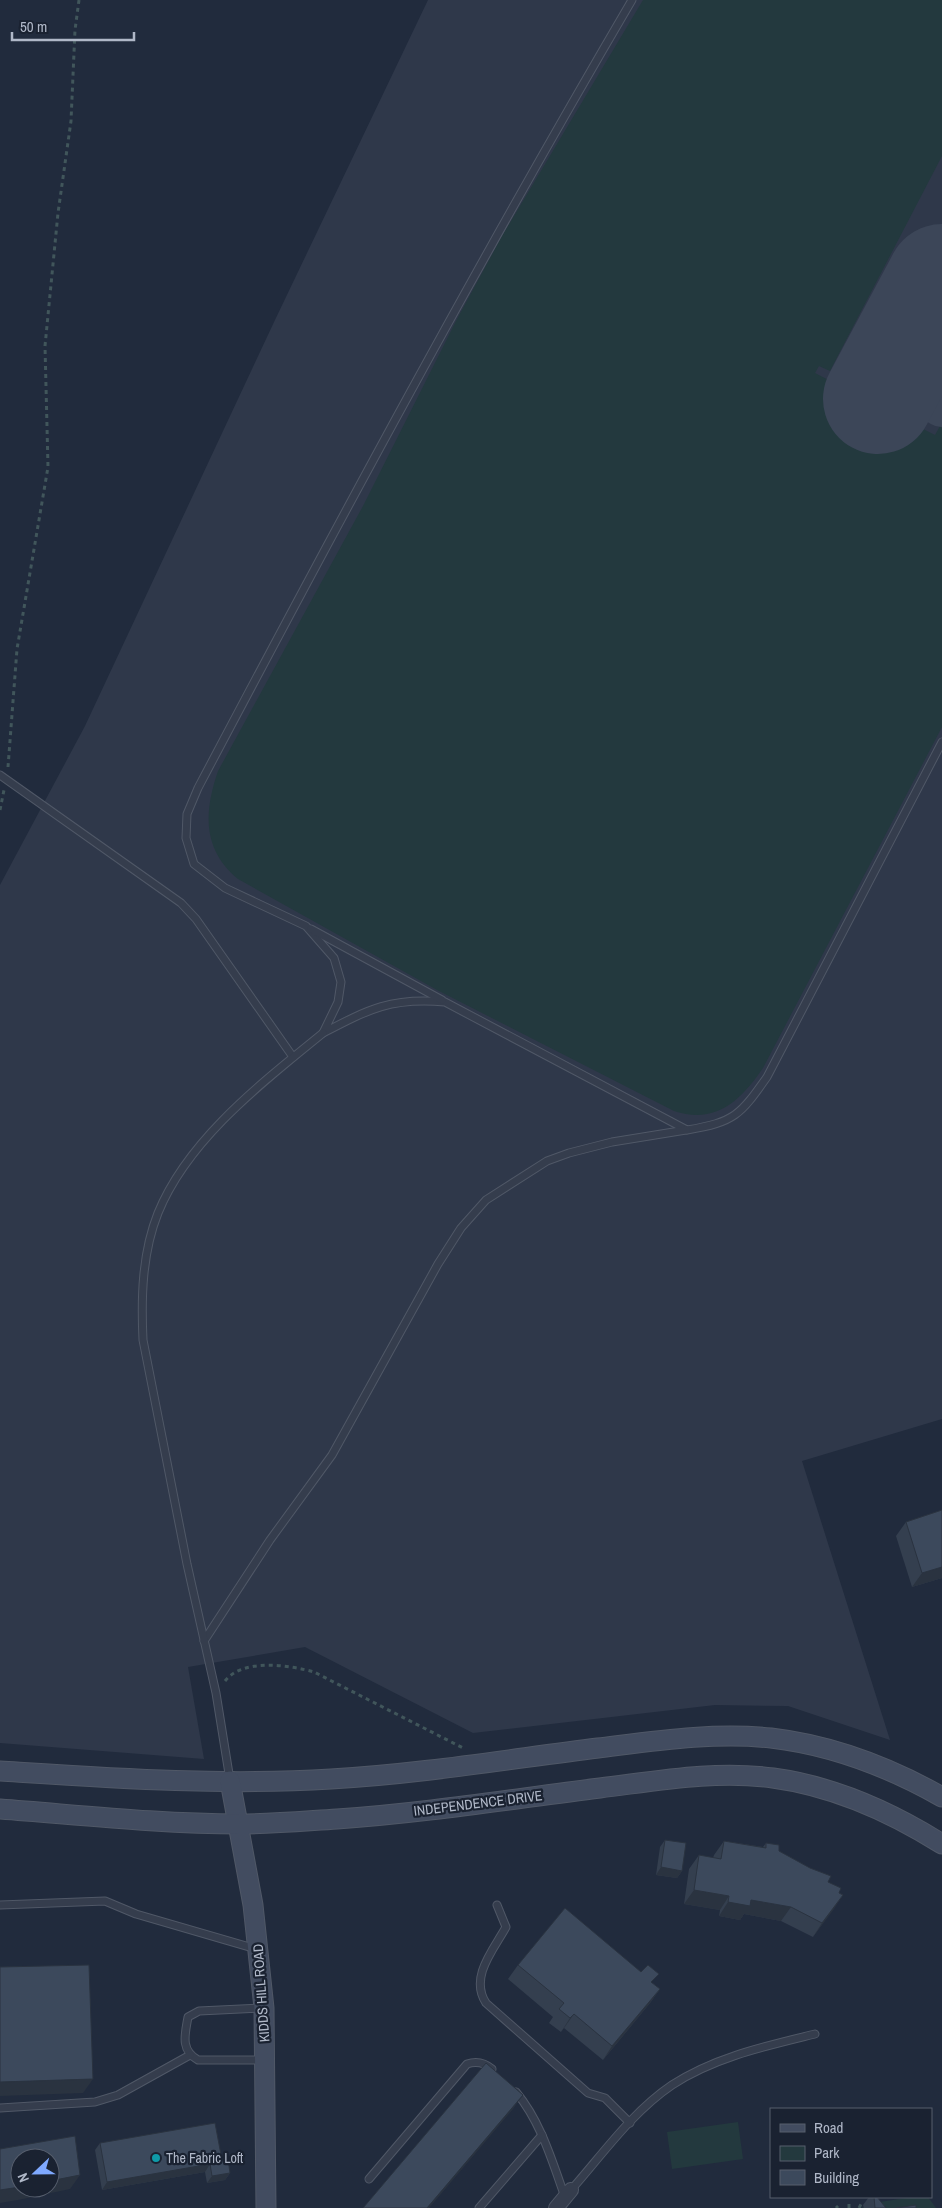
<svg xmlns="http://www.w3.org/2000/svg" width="942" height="2208" font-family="'Archivo Narrow',sans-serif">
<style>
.airport{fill:#2f384a}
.green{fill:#23393e}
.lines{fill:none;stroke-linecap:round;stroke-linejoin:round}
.taxiway{stroke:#3c4658;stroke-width:44}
.runway{stroke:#3c4658;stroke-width:110}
.lane-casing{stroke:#505867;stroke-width:9}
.street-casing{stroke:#505867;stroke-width:16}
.secondary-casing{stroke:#505867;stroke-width:21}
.path{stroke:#41565b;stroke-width:3;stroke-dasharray:4 4;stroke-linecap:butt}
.lane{stroke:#353d4d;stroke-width:7}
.street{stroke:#353d4d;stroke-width:14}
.secondary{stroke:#424c60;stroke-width:19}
.wall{fill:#343f4f}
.shaded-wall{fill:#2a3340}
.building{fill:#3c495c;stroke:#2a3340}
.culture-dot{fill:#0f9aa8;stroke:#1a2231;stroke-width:2}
.labels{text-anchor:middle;stroke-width:4.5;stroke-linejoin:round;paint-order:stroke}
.street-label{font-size:14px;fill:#b0b8c8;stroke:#1a2231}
.poi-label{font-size:14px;fill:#b0b8c8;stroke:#1a2231;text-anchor:start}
</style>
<rect width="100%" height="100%" fill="#212b3d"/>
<path class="airport" d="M428,0H942V1419L802,1461L890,1740L788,1706L715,1705L473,1733L305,1647L188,1667L204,1759L0,1743V885L85,726L275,320Z"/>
<g class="green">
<path d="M643,0H942V156L830,371L819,366L815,373L842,387L845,382L909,416L907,421L935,435L940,426L942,428V727L763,1068C741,1100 716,1125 674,1111L437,990L238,879C202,849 204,812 218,771L363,506L456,321L502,236Z"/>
<path d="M738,2122L743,2159L672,2169L667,2132Z"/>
<path d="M913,2197H928L936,2208H862L866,2204Z"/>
</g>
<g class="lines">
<path class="taxiway" d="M891,377L942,405"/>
<path class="runway" d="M878,399L942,279"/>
<g class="lane-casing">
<g id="lane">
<path d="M632,0C480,259 338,523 198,788L187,814L186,838L194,864L225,888L306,926L334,958L341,982L338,1002L323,1033C369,1009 392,997 445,1002L687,1130C735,1122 740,1115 767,1077L942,742"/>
<path d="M0,775L181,903L196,919L293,1057"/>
<path d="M311,929L442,1000"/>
<path d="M204,1641L270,1540L332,1455L438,1264L461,1228L486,1200L547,1161L569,1153L612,1142L686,1130"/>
<path d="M230,1780L216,1693L187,1564L143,1340C141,1298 142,1253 158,1213C188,1139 263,1082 323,1033"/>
<path d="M0,1905L105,1901L136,1914L256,1949"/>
<path d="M497,1905L506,1927C494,1949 469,1977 486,2003L588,2093L605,2098L630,2123"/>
<path d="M263,2060H198C180,2050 185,2034 188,2017L199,2011L264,2008"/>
<path d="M516,2092C541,2122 552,2161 565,2197"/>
<path d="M0,2108L95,2102L118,2095L190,2055"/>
<path d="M369,2179L467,2064C476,2061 485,2063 492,2069"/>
<path d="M571,2190C602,2155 632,2112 672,2085C715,2057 766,2046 815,2034"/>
<path d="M479,2208L542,2135"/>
</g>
</g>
<g class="street-casing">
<path id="street" d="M556,2208L571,2190"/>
</g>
<g class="secondary-casing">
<g id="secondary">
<path d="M0,1771C110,1778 221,1786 331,1779C420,1774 510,1759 598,1748C655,1741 713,1732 771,1738C831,1745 889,1767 942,1797"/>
<path d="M230,1781L253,1905L264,2008L266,2208"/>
<path d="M0,1809C80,1815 160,1824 240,1824C272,1824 305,1821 337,1819C425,1813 512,1799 600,1788C657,1781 715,1770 773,1778C833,1786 891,1812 942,1844"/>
</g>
</g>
<g class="path">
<path d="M8,767L17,649L48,467L45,346L58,213L71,121L75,30L79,0"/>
<path d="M0,810L4,790"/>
<path d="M225,1681C243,1658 289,1665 314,1672L465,1749"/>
<path d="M849,2204V2208"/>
<path d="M836,2206L838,2208"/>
<path d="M859,2208L862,2202"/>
</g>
<use href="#lane" class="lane"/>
<use href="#street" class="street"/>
<use href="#secondary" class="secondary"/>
</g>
<g class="wall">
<path d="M942,1510V1578L912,1587L896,1536L906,1522Z"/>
<path d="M665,1840L682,1871L677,1878L656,1875L660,1847Z"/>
<path d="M724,1841L763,1847L766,1843L828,1882L839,1893L843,1895L813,1937L781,1921L744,1914L740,1920L719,1916L720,1910L684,1904L689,1869L699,1855L713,1858L714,1855Z"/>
<path d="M518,1965L652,1983L660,1989L650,2003L603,2060L564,2028L561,2032L549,2023L553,2017L508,1979Z"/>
<path d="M100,2143L222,2160L230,2173L225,2180L207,2183L205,2172L102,2190L95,2150Z"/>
<path d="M869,2197H877L886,2208H864L863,2205Z"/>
</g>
<g class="shaded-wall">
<path d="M942,1567V1578L912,1587L922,1573Z"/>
<path d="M661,1867L682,1871L677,1878L656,1875Z"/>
<path d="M694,1890L729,1896L720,1910L684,1904Z"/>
<path d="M843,1895L834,1909L813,1937L822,1923Z"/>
<path d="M751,1900L791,1907L781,1921L744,1914L740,1920L719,1916L728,1902Z"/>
<path d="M660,1989L650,2003L603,2060L612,2046Z"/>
<path d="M574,2014L564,2028L561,2032L570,2018Z"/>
<path d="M93,2079L83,2093L0,2096V2082Z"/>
<path d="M523,2095L513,2109L429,2208H427Z"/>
<path d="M210,2164L205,2172L102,2190L107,2182Z"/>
<path d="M230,2173L225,2180L207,2183L212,2176Z"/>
<path d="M80,2175L70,2189L18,2200L0,2203V2190L20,2187V2188H50V2181Z"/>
</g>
<g class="building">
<path d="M942,1510V1567L922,1573L906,1522Z"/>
<path d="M665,1840L686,1843L682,1871L661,1867Z"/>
<path d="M724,1841L766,1848V1843L779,1845V1851L810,1868L831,1876L828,1882L841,1888L839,1893L843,1895L822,1923L791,1907L751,1900L750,1906L728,1902L729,1896L694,1890L699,1855L721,1859Z"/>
<path d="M565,1908L641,1972L648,1965L659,1974L651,1982L660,1989L612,2046L574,2014L570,2018L559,2009L564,2003L518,1965Z"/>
<path d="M89,1965L93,2079L0,2082V1967Z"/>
<path d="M486,2063L523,2095L427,2208H363Z"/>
<path d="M215,2123L222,2160L228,2159L230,2173L212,2176L210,2164L107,2182L100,2143Z"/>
<path d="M75,2136L80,2175L50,2181V2158H20V2187L0,2190V2149Z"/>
<path d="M874,2197H877L886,2208H875Z"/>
<path d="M916,2205V2208H896Z"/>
</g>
<circle class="culture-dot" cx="156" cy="2158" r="5"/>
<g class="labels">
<g class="street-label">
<text transform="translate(478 1803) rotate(-7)" y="5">INDEPENDENCE DRIVE</text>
<text transform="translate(261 1993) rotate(-94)" y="5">KIDDS HILL ROAD</text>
</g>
<g class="poi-label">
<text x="166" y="2163">The Fabric Loft</text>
</g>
</g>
<rect x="770" y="2108" width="162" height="90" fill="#1a2231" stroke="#565e6d"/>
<rect x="780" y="2124" width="25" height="8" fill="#424c60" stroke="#565e6d"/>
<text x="814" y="2133" font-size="15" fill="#b0b8c8">Road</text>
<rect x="780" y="2146" width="25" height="15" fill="#23393e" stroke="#565e6d"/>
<text x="814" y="2158" font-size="15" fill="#b0b8c8">Park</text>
<rect x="780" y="2170" width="25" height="15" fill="#3c495c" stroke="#565e6d"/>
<text x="814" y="2183" font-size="15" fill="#b0b8c8">Building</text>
<g transform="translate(35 2173) rotate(248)"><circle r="24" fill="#1a2231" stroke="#565e6d"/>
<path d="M0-4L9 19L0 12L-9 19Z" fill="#7fa9ff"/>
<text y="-8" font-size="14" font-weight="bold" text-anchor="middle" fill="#b0b8c8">N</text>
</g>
<path d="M12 32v8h122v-8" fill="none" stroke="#b0b8c8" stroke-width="2.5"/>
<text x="20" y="32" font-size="15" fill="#b0b8c8" stroke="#1a2231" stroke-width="4" paint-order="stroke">50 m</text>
</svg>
